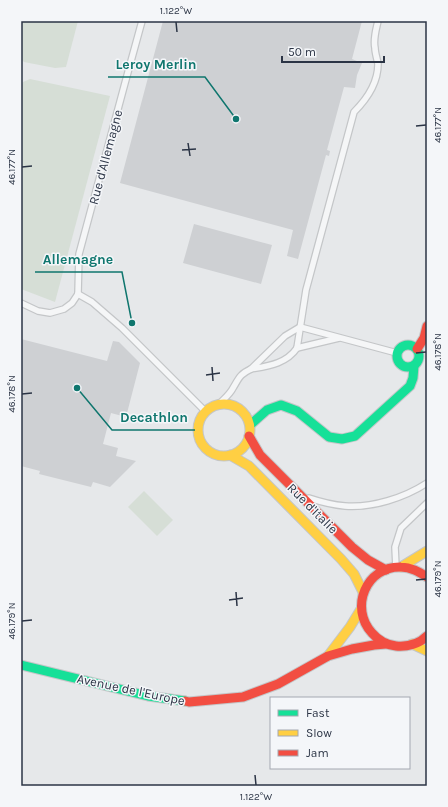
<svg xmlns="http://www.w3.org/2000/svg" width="448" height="807" font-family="Karla,sans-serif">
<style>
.green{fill:#d6ded6}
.building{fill:#ced0d3}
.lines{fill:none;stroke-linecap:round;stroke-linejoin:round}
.lane-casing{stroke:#c4c6c8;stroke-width:8}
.fast-casing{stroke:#c4c6c8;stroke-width:11}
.slow-casing{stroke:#c4c6c8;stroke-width:11}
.jam-casing{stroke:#c4c6c8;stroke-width:11}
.lane{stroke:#f5f6f7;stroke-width:5.5}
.fast{stroke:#16e098;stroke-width:9}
.slow{stroke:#ffcf43;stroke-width:9}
.jam{stroke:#f24e42;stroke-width:9}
.ticks{fill:none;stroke:#2b3445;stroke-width:1.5}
.labels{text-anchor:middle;stroke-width:3;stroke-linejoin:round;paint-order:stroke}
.street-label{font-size:13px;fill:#2b3445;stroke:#f4f6f9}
.leader{fill:none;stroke:#0f766e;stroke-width:1.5}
.callout-dot{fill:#0f766e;stroke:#f4f6f9;stroke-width:1.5}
.callout-label{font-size:14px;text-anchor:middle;font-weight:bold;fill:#0f766e;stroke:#f4f6f9;stroke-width:3;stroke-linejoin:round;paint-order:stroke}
.neatline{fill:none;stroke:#2b3445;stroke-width:1.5}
.ticks-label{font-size:10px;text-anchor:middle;fill:#2b3445}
</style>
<rect width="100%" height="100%" fill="#e6e8ea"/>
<g class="green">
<path d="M21,21H78L66,67L55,68L24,62L21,59Z"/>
<path d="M30,79L110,96L55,302L21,289V87L23,82Z"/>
<path d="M144,491L173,520L157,536L128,507Z"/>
</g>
<g class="building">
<path d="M163,21H362L352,59L362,63L357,75L355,88L344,87L327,150L330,151L329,156L326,155L298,259L287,256L293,230L120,183Z"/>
<path d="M194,224L272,245L261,284L183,263Z"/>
<path d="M21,339L107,361L113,341L119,342L140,363L126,417L111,413L103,444L118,448L116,456L136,461L110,487L93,482L91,487L39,474L40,471L21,466Z"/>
</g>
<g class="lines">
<g class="lane-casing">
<g id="lane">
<path d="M78,294L79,254L125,83L142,21"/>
<path d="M78,294L92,302L122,328L205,411"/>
<path d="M21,303L38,311L50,313L64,309L72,303L78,294"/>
<path d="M297,348L339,338"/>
<path d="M251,369C268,366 286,364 297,348L306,290L354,112C367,99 378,83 378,64C377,58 375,53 375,48C373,39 376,30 378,21"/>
<path d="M220,403C225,398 230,394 233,388C239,378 240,374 251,369L285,336L300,327L397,353"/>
<path d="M309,498C321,502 333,505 345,506C372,508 404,498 427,483"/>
<path d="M396,567L395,547L401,528L427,503"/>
</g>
</g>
<g class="fast-casing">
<g id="fast">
<circle cx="408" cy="356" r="11"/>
<path d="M250,425L267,410L281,405L297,411L329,437L342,439L355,436L410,386L413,378L414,366"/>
<path d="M21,665L148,696L185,701"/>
</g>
</g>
<g class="slow-casing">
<g id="slow">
<circle cx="224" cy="430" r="26"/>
<path d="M230,455L249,466L341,559L354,574L363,592"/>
<path d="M401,567L427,551"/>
<path d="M412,644L427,651"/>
<path d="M328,656L350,627L361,609"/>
</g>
</g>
<g class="jam-casing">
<g id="jam">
<path d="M417,349L424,338L427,326"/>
<path d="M249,436L260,455L352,547L368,560L386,570"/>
<path d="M427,577C419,572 411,567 401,567C366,566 349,608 372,633C378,640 387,645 396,646C407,647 419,644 427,636"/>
<path d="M185,701L189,702L243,697L278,684L328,656L352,649L374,645L386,644"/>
</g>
</g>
<use href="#lane" class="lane"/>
<use href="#fast" class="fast"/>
<use href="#slow" class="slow"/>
<use href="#jam" class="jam"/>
</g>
<path class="ticks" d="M176,22L177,32M416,126L426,125M188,143L190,156M182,150L196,149M22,167L32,166M416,353L426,352M212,367L213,381M206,375L220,373M22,394L32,393M416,580L426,579M236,592L237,606M229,600L243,598M22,621L32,620M255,775L256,785"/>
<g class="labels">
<g class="street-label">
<text transform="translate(105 157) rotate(-75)" y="5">Rue d'Allemagne</text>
<text transform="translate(313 508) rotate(45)" y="5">Rue d'Italie</text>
<text transform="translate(131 689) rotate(12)" y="5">Avenue de l'Europe</text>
</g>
</g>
<path class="leader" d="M236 119L205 77H108M132 323L122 272H35M77 388L112 430H195"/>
<g class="callout-dot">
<circle cx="236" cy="119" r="4"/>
<circle cx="132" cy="323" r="4"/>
<circle cx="77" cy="388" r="4"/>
</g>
<g class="callout-label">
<text x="156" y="69">Leroy Merlin</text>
<text x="78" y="264">Allemagne</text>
<text x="154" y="422">Decathlon</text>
</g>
<rect width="448" height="807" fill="none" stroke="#f4f6f9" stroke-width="44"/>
<rect x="270" y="697" width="140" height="72" fill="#f4f6f9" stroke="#a4a8b1"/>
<rect x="278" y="710" width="20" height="6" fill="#16e098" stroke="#a4a8b1"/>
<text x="306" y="717" font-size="12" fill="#2b3445">Fast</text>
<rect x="278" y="730" width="20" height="6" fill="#ffcf43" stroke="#a4a8b1"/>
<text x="306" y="737" font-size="12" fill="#2b3445">Slow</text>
<rect x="278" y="750" width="20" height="6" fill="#f24e42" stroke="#a4a8b1"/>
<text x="306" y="757" font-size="12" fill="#2b3445">Jam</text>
<path d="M282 56v6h102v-6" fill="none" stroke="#2b3445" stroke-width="2"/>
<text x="288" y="56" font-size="12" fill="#2b3445" stroke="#f4f6f9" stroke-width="3" paint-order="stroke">50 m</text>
<rect x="22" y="22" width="404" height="763" class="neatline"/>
<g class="ticks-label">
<text x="176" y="14">1.122°W</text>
<text transform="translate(437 125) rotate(-90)" y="4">46.177°N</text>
<text transform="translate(11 167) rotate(-90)" y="4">46.177°N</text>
<text transform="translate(437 352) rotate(-90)" y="4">46.178°N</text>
<text transform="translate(11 394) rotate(-90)" y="4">46.178°N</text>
<text transform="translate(437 579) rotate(-90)" y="4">46.179°N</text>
<text transform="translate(11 621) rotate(-90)" y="4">46.179°N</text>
<text x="256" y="800">1.122°W</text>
</g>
</svg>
